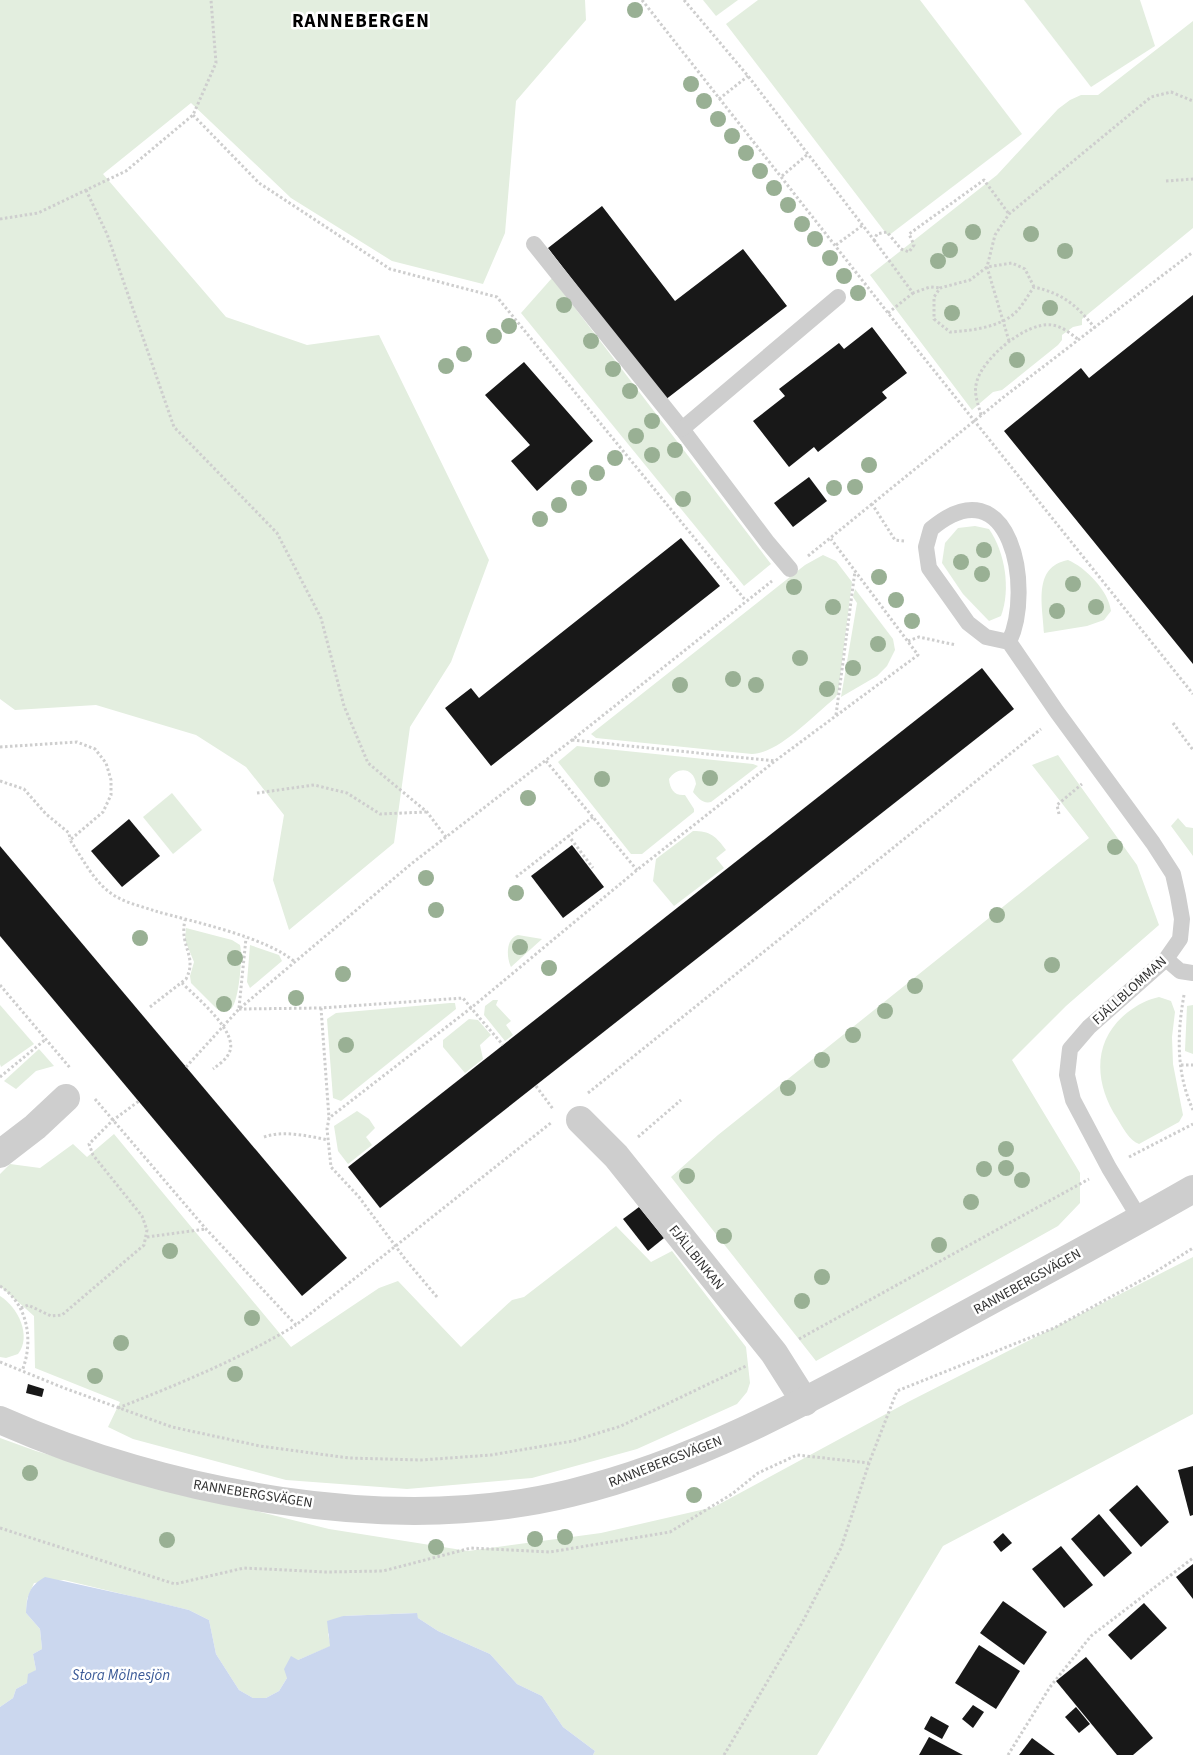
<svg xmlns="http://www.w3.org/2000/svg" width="1193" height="1755" font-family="'Source Sans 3',sans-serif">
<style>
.green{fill:#e3eedf}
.water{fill:#cbd7ee}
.building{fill:#181818}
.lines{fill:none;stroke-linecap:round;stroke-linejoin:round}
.path{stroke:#cecece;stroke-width:3;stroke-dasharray:2.5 2.5;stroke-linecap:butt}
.lane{stroke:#cecece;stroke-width:16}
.street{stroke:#cecece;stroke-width:28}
.tree{fill:#99b094}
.labels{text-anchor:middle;stroke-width:5;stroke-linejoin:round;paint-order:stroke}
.street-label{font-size:14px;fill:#313131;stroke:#fff}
.water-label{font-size:15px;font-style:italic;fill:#3b5a97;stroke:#fff}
.district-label{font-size:19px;font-weight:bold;letter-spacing:1px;fill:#000;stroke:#fff}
</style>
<rect width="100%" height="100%" fill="#fff"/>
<g class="green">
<path d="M0,0H585L586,20L516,101L505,233L483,284L392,261L291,198L191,103L103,174L226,317L307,345L379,335L489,560L451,662L410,727L394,843L289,930L273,880L284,815L246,767L196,735L96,705L15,710L0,699Z"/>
<path d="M703,0H738L716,16Z"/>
<path d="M758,0H920L1022,134L888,236L726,24Z"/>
<path d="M1024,0H1140L1155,46L1091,87Z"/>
<path d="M1193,21V228L1082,319V325L1073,327L1062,335V340L1058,345L1002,390L993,392L972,410L870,275L997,175L1058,109L1070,100L1081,95H1098Z"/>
<path d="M552,278L771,564L744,586L521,313Z"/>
<path d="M975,526L989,529C1005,552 1011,589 1001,616L989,621L963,594L942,563L945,543L958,528Z"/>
<path d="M823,555L836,561L852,582L838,693L835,698C813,716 779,753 752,754L596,738L591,734L805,565Z"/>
<path d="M1068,560C1085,567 1109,591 1111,611L1104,620L1087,626L1044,633C1043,606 1032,567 1068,560Z"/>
<path d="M855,589L893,639L895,650L887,666L877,676L841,697L857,603L853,597Z"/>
<path d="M577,746L753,764L758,766L711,802C703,804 698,798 693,792L696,784C694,767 677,766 669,779C670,789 674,796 685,795L694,809V812L642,854H631L558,762Z"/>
<path d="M1058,755L1137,865L1159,925L1066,1006L1012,1060L1080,1173V1203L1058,1226L816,1361L671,1177L718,1135L1089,838L1032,765Z"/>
<path d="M172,793L202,830L173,854L143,817Z"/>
<path d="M1178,818L1186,827L1193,828V856L1171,826Z"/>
<path d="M693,831C710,831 716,836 726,850L716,858L724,868L674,906L653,881L656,859Z"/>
<path d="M186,928L232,940L240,945C243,956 239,1002 231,1009H217L191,983L190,976L194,962L185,940Z"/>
<path d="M518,935L542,939L511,967C506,957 506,938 518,935Z"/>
<path d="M250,945L279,955L282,961L250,988L247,982Z"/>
<path d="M1159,997L1171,1001L1175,1012L1172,1037L1173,1064L1183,1115L1179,1122L1139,1144C1129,1140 1123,1128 1117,1118C1094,1083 1092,1040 1128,1012C1139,1004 1146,1000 1159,997Z"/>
<path d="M493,1000H498L496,1005L511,1021L506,1025L513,1035L505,1041L484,1015L485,1006Z"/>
<path d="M450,1003H455L456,1009L341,1101L333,1098L327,1019L336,1013Z"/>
<path d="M0,1005L34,1044L1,1067L0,1064Z"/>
<path d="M1193,1005V1054L1185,1051L1187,1006Z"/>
<path d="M469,1019L478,1020L491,1035L480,1045L483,1059L465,1073L443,1047V1040Z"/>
<path d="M39,1049L54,1066L36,1071L16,1089L4,1081Z"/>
<path d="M357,1111L369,1119L375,1128L366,1137L372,1145L348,1164L338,1151L334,1126Z"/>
<path d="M114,1134L291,1347L379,1288L398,1281L461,1347L512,1300L524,1297L616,1226L651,1262L672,1251L746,1347L750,1383L747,1392L737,1404L637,1449L532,1478L407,1489L286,1480L133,1439L108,1427L120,1402L35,1368L34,1316L0,1286V1174L10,1164L40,1168L73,1144L87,1157Z"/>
<path d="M1193,1257V1414L943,1546L817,1755H593L595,1751L563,1727L542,1696L517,1684L490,1654L438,1631L418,1618L416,1613L343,1616L328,1634L331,1646L298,1660L279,1691L266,1698H253L239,1690L216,1654L209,1620L189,1610L64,1580L34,1583L27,1599L26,1613L40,1629L42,1649L33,1654L36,1670L27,1683L16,1689L13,1698L0,1707V1438L36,1451L159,1487L329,1529L468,1551L601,1533L714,1507L908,1402Z"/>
<path d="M0,1296C18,1307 32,1336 18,1354L6,1358L0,1357Z"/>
</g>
<path class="water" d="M45,1577L140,1598L189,1610L209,1620L216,1654L239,1690L253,1698H266L279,1691L287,1678L284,1669L291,1656L298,1660L330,1646L327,1621L343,1616L417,1613L418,1618L438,1631L490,1654L517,1684L542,1696L563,1727L595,1751L593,1755H0V1707L13,1698L16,1689L27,1683L28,1674L36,1670L33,1654L42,1649L40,1629L26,1613C27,1595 29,1586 45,1577Z"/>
<g class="building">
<path d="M602,206L675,301L743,249L787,306L665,400L548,248Z"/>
<path d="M1193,295V664L1004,431L1081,368L1089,378Z"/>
<path d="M872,327L907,373L882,392L887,398L818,452L814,447L789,467L753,421L785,396L779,389L839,343L844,349Z"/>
<path d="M524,362L593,441L537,491L511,461L530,445L485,395Z"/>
<path d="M809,477L827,501L793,527L774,503Z"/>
<path d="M681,538L720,586L491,766L445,708L471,688L479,698Z"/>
<path d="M982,668L1014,709L380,1208L348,1167Z"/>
<path d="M129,819L160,856L122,887L91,851Z"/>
<path d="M572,845L604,887L563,918L531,876Z"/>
<path d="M0,846L347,1258L302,1296L0,936Z"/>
<path d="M639,1207L664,1238L648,1251L623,1219Z"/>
<path d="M28,1384L44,1389L42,1397L26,1393Z"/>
<path d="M1193,1466V1515L1190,1516L1178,1470Z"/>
<path d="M1137,1485L1169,1522L1141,1547L1109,1510Z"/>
<path d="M1099,1514L1132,1553L1104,1577L1071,1539Z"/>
<path d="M1003,1533L1012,1543L1001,1552L993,1542Z"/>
<path d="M1061,1546L1093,1585L1064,1608L1032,1569Z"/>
<path d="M1193,1564V1599L1176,1577Z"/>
<path d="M1003,1601L1047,1632L1024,1665L980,1633Z"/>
<path d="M1144,1603L1167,1628L1131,1660L1108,1635Z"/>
<path d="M979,1645L1020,1671L996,1709L955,1683Z"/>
<path d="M1086,1657L1153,1738L1133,1755H1117L1056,1681Z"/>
<path d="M973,1705L984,1712L973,1728L962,1719Z"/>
<path d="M1076,1707L1090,1724L1079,1733L1065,1717Z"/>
<path d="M931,1716L949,1726L942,1739L924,1729Z"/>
<path d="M929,1737L963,1755H919Z"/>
<path d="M1032,1738L1055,1755H1019Z"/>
</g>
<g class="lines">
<g class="path">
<path d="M642,0L888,313L1193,694"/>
<path d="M684,0L748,76L874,240L877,234L887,232L901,249L909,252L914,245L909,234L984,180L1009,214"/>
<path d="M719,99L748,76"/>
<path d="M193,115L259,183L390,269L497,297L746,601"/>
<path d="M782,176L808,154"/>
<path d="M1166,181L1193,179"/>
<path d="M86,190L107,234L174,427L277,533L321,618L344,706L368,763L427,812L446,837"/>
<path d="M0,219L38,213L126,171L193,115L216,63L211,0"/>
<path d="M874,240L913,293L930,287L940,288"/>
<path d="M836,245L863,225"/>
<path d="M1034,287L1025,269L1012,263L987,267L970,280L940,288L934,297V319L950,332C970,331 1001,327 1016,312C1023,305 1028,295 1034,287C1064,294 1076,305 1095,328"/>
<path d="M888,313L913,293"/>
<path d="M1009,341L987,267L995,235L1009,214L1151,97L1171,92L1193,101"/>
<path d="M981,415C978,403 973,393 977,381C983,358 1027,321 1052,325C1062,326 1071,334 1079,340"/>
<path d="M904,541L895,540L872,504L1005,396L1193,252"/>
<path d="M808,556L872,504"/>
<path d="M908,641L919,637L956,645"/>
<path d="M836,715L855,571"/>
<path d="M1173,723L1193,750"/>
<path d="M572,740L775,761"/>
<path d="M0,747L77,742L95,749L106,763L111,780V795L103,812L70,840C83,859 94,882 112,894C125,903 141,906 155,911C194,922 266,937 295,962"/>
<path d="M546,761L637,870"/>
<path d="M0,781L24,789L46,814L69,833L70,840"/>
<path d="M257,793L314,785L347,793L380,814L426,812"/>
<path d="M1059,814L1057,805L1082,784"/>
<path d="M568,835L593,868"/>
<path d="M516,877L593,817"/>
<path d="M182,983C196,997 240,1033 229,1053C226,1060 218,1065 213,1069"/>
<path d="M0,985L71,1069"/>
<path d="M1184,995C1177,1034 1176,1073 1193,1110"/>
<path d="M150,1007L186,979C198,956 179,947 185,920"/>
<path d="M239,1008L246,938"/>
<path d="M321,1008L329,1118"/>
<path d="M239,1009L321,1008L463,998L471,1008L637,870L775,761L918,655L831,539"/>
<path d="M1181,1065H1193"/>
<path d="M186,1067L239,1009L411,864L572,740L772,581"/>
<path d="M0,1077L46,1039"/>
<path d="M536,1086L553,1109"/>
<path d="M588,1093L1041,729"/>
<path d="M95,1099L206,1229L296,1325L552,1122"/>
<path d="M264,1137C284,1130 308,1136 328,1140"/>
<path d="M638,1137L681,1100"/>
<path d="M1129,1157L1193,1124"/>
<path d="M147,1237L206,1229"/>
<path d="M0,1286C28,1304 34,1341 22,1371"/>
<path d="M437,1297L405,1259L359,1197L331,1167L327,1129L329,1118L471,1008L503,1045"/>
<path d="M21,1308L28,1305L51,1316L62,1315L144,1245L147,1230L142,1216L93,1155L89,1144L112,1121L139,1101"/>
<path d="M799,1339L1089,1179"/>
<path d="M0,1362L64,1388L172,1427L260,1446L349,1458L421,1460L491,1455L573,1441L621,1426L746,1366"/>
<path d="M118,1408C179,1384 240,1359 296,1325"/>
<path d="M0,1528L175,1584L244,1568L326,1572L383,1571L471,1548L550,1552L670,1532L732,1494L758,1473L797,1455L869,1463L897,1391L1054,1328L1149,1276L1193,1248"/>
<path d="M724,1755L802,1623L841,1548L869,1463"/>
<path d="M1008,1755L1050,1687L1091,1636L1193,1558"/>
</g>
<g class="lane">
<path d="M534,244L682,429L768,543L790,569"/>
<path d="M682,429L838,297"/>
<path d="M1009,642C1034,590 1011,462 931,529L926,547L929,568L949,596L968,623L986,637L1009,642L1057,712L1153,843L1173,874L1178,896L1182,919L1180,939L1166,959L1089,1027L1070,1049L1067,1075L1073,1100L1109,1168L1140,1219"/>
<path d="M1166,959L1180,971L1193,973"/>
</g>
<g class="street">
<path d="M580,1120L616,1156L774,1353L805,1402"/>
<path d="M0,1154L35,1127L66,1098"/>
<path d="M0,1420C166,1494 393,1537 571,1493C699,1462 814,1397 928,1335C1017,1286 1106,1239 1193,1189"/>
</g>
</g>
<g class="tree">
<circle cx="635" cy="10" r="8"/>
<circle cx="691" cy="84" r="8"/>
<circle cx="704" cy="101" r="8"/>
<circle cx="718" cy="119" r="8"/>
<circle cx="732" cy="136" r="8"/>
<circle cx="746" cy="153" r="8"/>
<circle cx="760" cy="171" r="8"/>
<circle cx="774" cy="188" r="8"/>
<circle cx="788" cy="205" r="8"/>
<circle cx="802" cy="224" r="8"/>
<circle cx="973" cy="232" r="8"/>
<circle cx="1031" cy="234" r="8"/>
<circle cx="815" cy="239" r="8"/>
<circle cx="950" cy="250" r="8"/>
<circle cx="1065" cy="251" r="8"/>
<circle cx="830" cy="258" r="8"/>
<circle cx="938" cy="261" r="8"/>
<circle cx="844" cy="276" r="8"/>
<circle cx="858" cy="293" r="8"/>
<circle cx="564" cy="305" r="8"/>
<circle cx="1050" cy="308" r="8"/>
<circle cx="952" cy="313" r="8"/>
<circle cx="509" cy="326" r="8"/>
<circle cx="494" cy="336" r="8"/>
<circle cx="591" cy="341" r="8"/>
<circle cx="464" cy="354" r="8"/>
<circle cx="1017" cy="360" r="8"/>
<circle cx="446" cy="366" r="8"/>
<circle cx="613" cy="369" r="8"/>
<circle cx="630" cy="391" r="8"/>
<circle cx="652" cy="421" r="8"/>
<circle cx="636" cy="436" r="8"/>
<circle cx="675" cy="450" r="8"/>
<circle cx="652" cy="455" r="8"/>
<circle cx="615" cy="458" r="8"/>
<circle cx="869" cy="465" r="8"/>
<circle cx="597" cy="473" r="8"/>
<circle cx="855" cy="487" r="8"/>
<circle cx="579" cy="488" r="8"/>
<circle cx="834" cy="488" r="8"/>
<circle cx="683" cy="499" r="8"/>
<circle cx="559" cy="505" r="8"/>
<circle cx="540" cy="519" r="8"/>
<circle cx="984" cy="550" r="8"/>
<circle cx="961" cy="562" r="8"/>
<circle cx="982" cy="574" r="8"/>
<circle cx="879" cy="577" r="8"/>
<circle cx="1073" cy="584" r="8"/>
<circle cx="794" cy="587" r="8"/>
<circle cx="896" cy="600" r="8"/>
<circle cx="833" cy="607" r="8"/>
<circle cx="1096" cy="607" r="8"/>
<circle cx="1057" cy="611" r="8"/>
<circle cx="912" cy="621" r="8"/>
<circle cx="878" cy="644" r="8"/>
<circle cx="800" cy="658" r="8"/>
<circle cx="853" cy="668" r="8"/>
<circle cx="733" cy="679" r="8"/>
<circle cx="680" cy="685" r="8"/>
<circle cx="756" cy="685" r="8"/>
<circle cx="827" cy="689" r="8"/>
<circle cx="710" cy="778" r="8"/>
<circle cx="602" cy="779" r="8"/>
<circle cx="528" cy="798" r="8"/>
<circle cx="1115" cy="847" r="8"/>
<circle cx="426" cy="878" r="8"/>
<circle cx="516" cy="893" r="8"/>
<circle cx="436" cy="910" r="8"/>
<circle cx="997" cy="915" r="8"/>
<circle cx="140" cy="938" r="8"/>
<circle cx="520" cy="947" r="8"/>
<circle cx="235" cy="958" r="8"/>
<circle cx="1052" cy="965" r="8"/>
<circle cx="549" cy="968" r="8"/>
<circle cx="343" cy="974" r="8"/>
<circle cx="915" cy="986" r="8"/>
<circle cx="296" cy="998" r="8"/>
<circle cx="224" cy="1004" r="8"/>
<circle cx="885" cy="1011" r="8"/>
<circle cx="853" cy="1035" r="8"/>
<circle cx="346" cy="1045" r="8"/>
<circle cx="822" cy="1060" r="8"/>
<circle cx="788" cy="1088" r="8"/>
<circle cx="1006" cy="1149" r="8"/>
<circle cx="1006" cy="1168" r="8"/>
<circle cx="984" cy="1169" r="8"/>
<circle cx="687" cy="1176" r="8"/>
<circle cx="1022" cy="1180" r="8"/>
<circle cx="971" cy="1202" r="8"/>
<circle cx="724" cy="1236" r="8"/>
<circle cx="939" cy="1245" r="8"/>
<circle cx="170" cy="1251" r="8"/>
<circle cx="822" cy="1277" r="8"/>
<circle cx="802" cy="1301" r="8"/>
<circle cx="252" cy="1318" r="8"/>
<circle cx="121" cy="1343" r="8"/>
<circle cx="235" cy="1374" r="8"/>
<circle cx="95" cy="1376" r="8"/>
<circle cx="30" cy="1473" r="8"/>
<circle cx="694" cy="1495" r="8"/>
<circle cx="565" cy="1537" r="8"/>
<circle cx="535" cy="1539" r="8"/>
<circle cx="167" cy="1540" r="8"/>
<circle cx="436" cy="1547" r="8"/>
</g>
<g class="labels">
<g class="street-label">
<text transform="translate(1129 990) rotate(-42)" y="5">FJÄLLBLOMMAN</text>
<text transform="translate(697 1257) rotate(51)" y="5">FJÄLLBINKAN</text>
<text transform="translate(1027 1281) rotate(-29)" y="5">RANNEBERGSVÄGEN</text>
<text transform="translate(665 1461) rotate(-21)" y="5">RANNEBERGSVÄGEN</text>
<text transform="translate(253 1493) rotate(9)" y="5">RANNEBERGSVÄGEN</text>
</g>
<g class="water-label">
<text x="121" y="1680">Stora Mölnesjön</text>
</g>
<g class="district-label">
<text x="361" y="27">RANNEBERGEN</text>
</g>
</g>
</svg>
